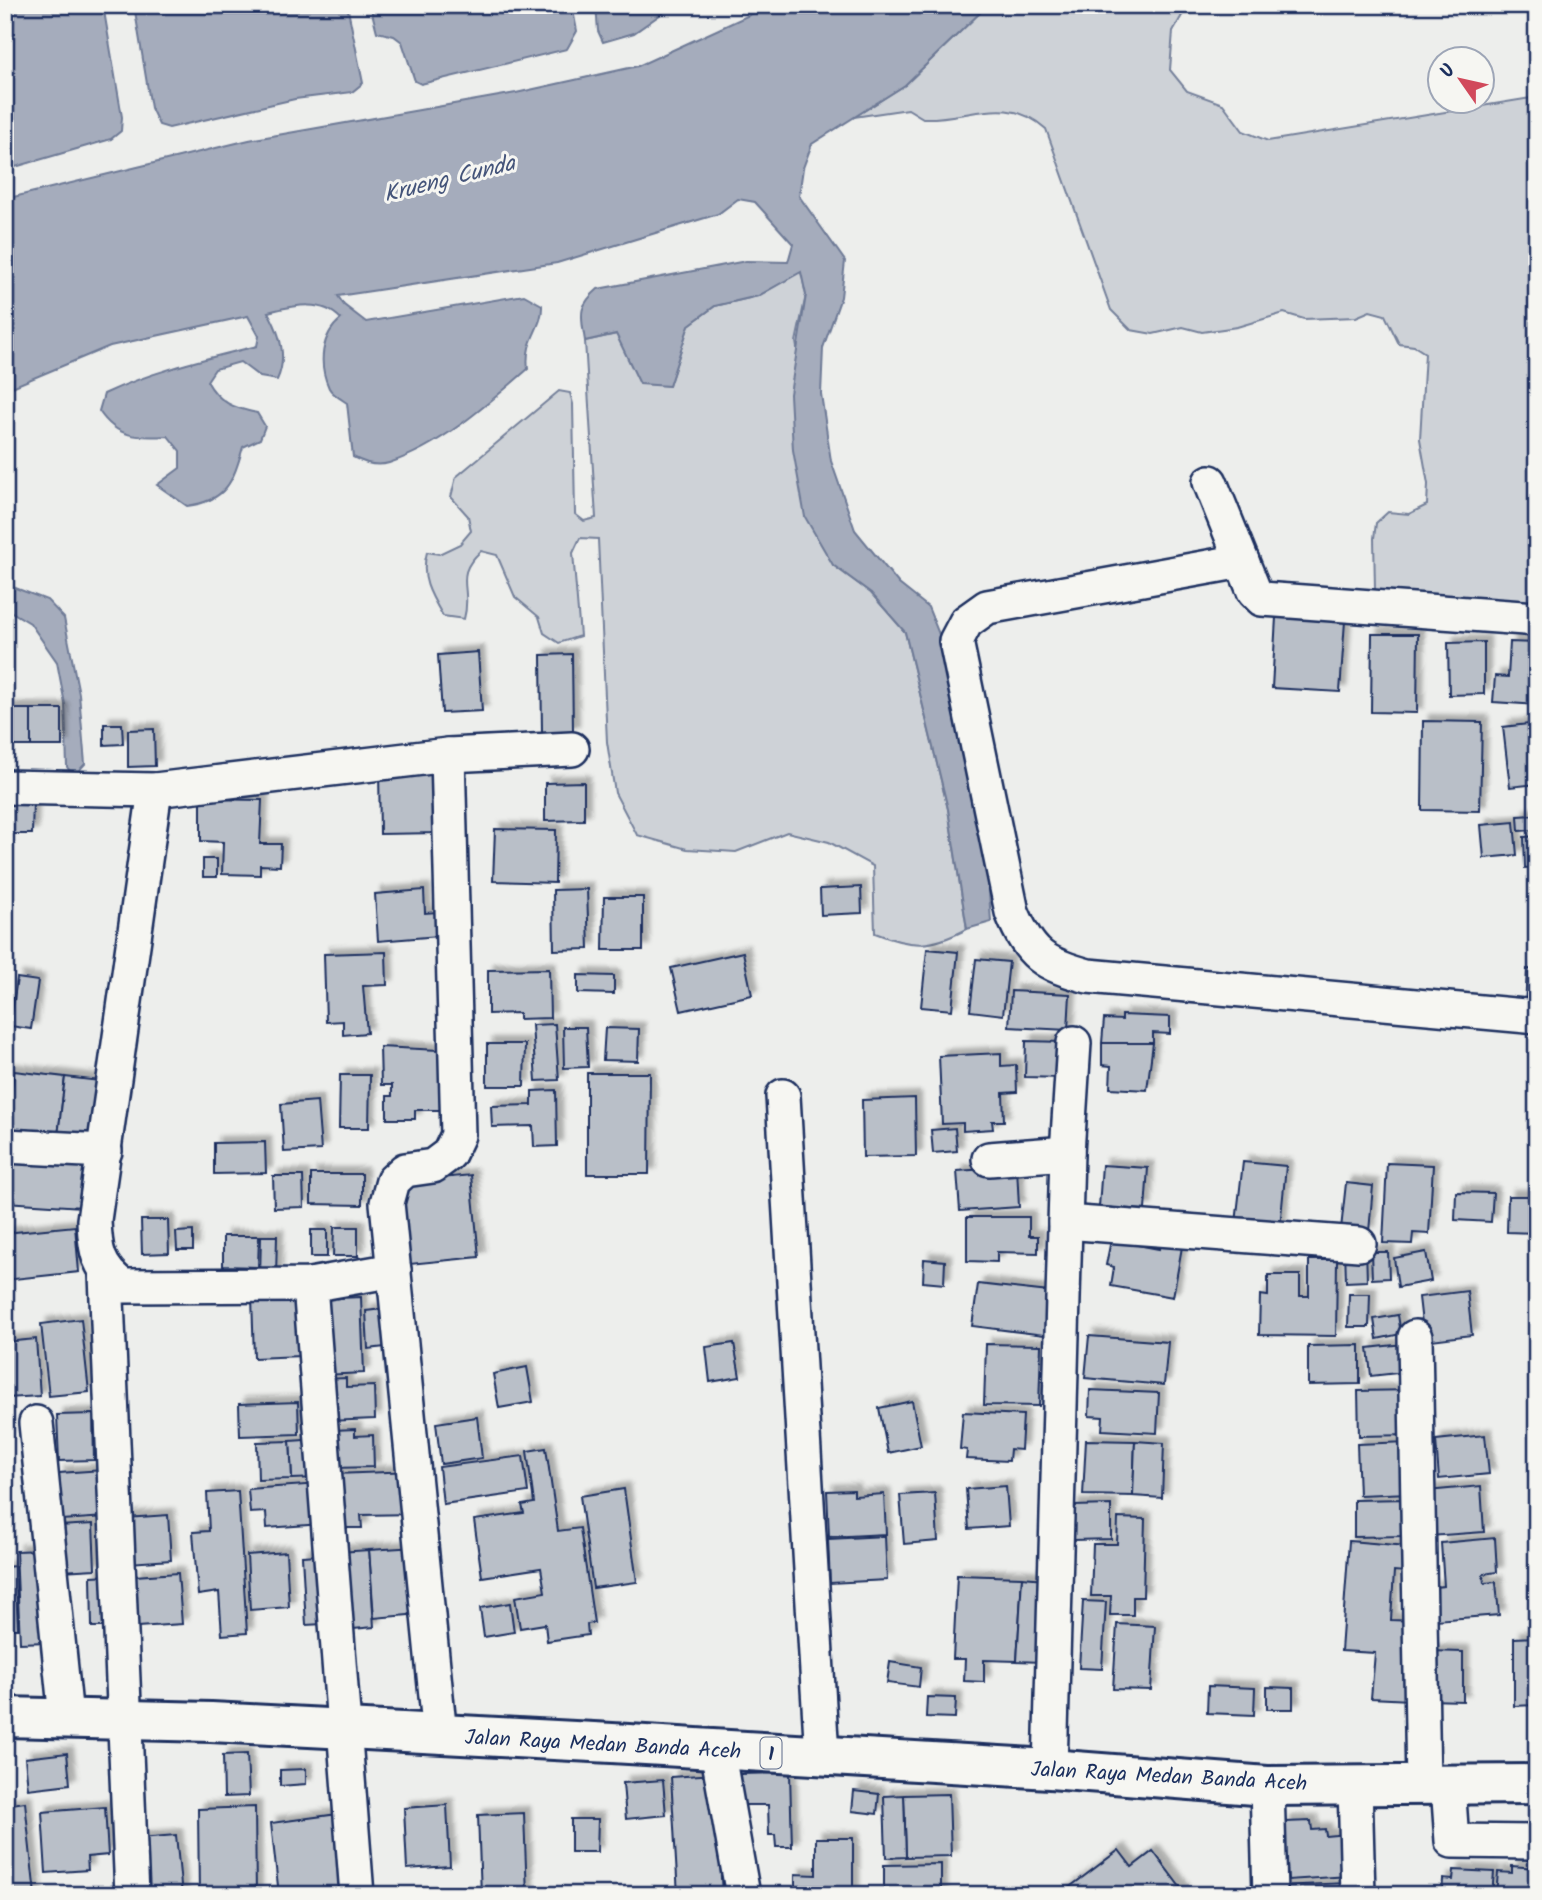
<svg xmlns="http://www.w3.org/2000/svg" width="1542" height="1900" font-family="Kalam,sans-serif">
<style>
.green{fill:#ced2d7;stroke:#74809a;stroke-width:2}
.water{fill:#a5acbc;stroke:#6e7a96;stroke-width:2}
.building{fill:#b9bfc8;stroke:#1b2f5e;stroke-width:2;filter:url(#shadow)}
.lines{fill:none;stroke-linecap:round;stroke-linejoin:round}
.minor-casing{stroke:#1b2f5e;stroke-width:38}
.trunk-casing{stroke:#1b2f5e;stroke-width:44}
.minor{stroke:#f6f6f2;stroke-width:33}
.trunk{stroke:#f6f6f2;stroke-width:38}
.labels{text-anchor:middle;stroke-width:6;stroke-linejoin:round;paint-order:stroke}
.shield{fill:#f6f6f2;stroke:#5d6b8a;stroke-width:2}
.shield-label{font-size:19px;font-weight:bold;fill:#1b2f5e}
.street-label{font-size:21px;fill:#1b2f5e;stroke:#f6f6f2}
.water-label{font-size:23px;font-style:italic;fill:#44547a;stroke:#f6f6f2}
</style>
<defs>
<filter id="shadow"><feDropShadow dx="6" dy="-6" stdDeviation="2" flood-color="#0004"/></filter>
</defs>
<rect width="100%" height="100%" fill="#edeeec"/>
<filter id="ink" filterUnits="userSpaceOnUse"><feTurbulence type="fractalNoise" baseFrequency=".0143" numOctaves="2"/><feDisplacementMap in="SourceGraphic" scale="14" xChannelSelector="R" yChannelSelector="G"/><feConvolveMatrix kernelMatrix="1 2 1 2 8 2 1 2 1" color-interpolation-filters="sRGB"/></filter>
<g filter="url(#ink)">
<g class="green">
<path d="M988,5H1188L1173,31L1170,70L1187,91L1223,104L1243,131L1268,141L1537,97V610L1385,601L1375,589L1374,538L1376,523L1388,512L1409,514L1427,505L1428,484L1420,439L1425,353L1414,346L1399,344L1385,315L1370,311L1356,317L1304,319L1284,313L1237,327L1202,332L1183,327L1153,334L1131,330L1111,310L1046,129C1006,93 969,120 923,118L908,109L854,117L905,85Z"/>
<path d="M801,271L806,295L796,342L833,565L871,593L905,632L948,809L967,929C931,948 912,948 875,933L873,866L829,842L787,832L736,852L687,849L637,835L615,793L607,742L598,539L580,538L573,553L580,636L559,643L544,633L539,617L515,597L497,555L481,551C452,577 473,587 464,619L443,616C430,594 420,577 427,552L439,554L460,544L471,531L468,516L451,497L456,477L559,391L570,393L573,404L575,514L584,521L596,518L585,341L617,334L640,383L669,386L689,325L715,306L758,296Z"/>
</g>
<g class="water">
<path d="M5,5H103L122,117L121,131L111,139L5,170Z"/>
<path d="M134,5H347L363,83L352,92L295,99L169,128L159,125L151,108Z"/>
<path d="M370,5H572L577,31L567,49L421,84L415,81L402,42L394,36L377,32Z"/>
<path d="M596,5H674L634,33L603,42L598,31Z"/>
<path d="M771,5H988L905,85L812,144L803,168L799,196L845,261L841,297L823,348L821,394L831,461L855,530L899,584L928,607L943,644L986,846L991,922L967,929L948,809L905,632L871,593L833,565L805,517L793,450L790,394L806,295L801,272L758,296L715,306L689,325L669,386L640,384L616,334L585,341C581,315 577,307 598,289L746,261L788,262L793,244L755,202L738,199L718,214L557,263L338,296L344,305L366,322L524,295L542,305C543,329 524,338 528,369C488,404 441,446 389,463C376,467 364,463 353,457L347,403C341,399 332,394 329,388C318,364 321,335 341,319C322,298 293,306 268,312C280,333 288,357 277,380L260,377L240,362L215,369L207,381C219,403 234,408 257,413L265,426L260,439L243,447C233,482 226,501 187,506L157,485L180,468V451L168,436C137,438 117,438 99,411L104,394C152,371 205,359 257,346L259,336L248,316L110,346L5,390V199L249,140L516,93L638,66Z"/>
<path d="M5,584L47,600L64,618L79,694L85,764L74,776L67,767L65,704L57,662L30,623L5,608Z"/>
</g>
<g class="building">
<path d="M1276,617L1345,621L1340,692L1272,688Z"/>
<path d="M1372,634H1418L1417,713L1371,712Z"/>
<path d="M1484,642V694L1449,695L1448,643Z"/>
<path d="M1510,642L1537,643V705L1493,702L1495,676L1508,677Z"/>
<path d="M478,652L482,711L442,713L438,655Z"/>
<path d="M572,654L573,732L542,733L541,655Z"/>
<rect x="5" y="709" width="26" height="37"/>
<rect x="31" y="709" width="31" height="37"/>
<path d="M1423,721L1482,722L1480,811L1422,810Z"/>
<path d="M1537,723V784L1510,787L1503,727Z"/>
<path d="M104,724H122L123,744L104,745Z"/>
<path d="M154,729L155,766L128,767V730Z"/>
<path d="M438,767L439,833L380,834L379,769Z"/>
<path d="M584,782V820L545,821V783Z"/>
<path d="M201,799L262,800L260,844H281L280,866L260,865V875L222,874L223,842L201,841Z"/>
<path d="M5,800L33,801L32,834H5Z"/>
<path d="M1537,815V830L1519,831L1518,816Z"/>
<path d="M1514,822L1517,855L1484,858L1481,825Z"/>
<path d="M495,829L556,830L555,883L493,881Z"/>
<path d="M1537,836V867L1525,868L1524,837Z"/>
<rect x="203" y="859" width="14" height="18"/>
<path d="M861,887L862,913L821,915L820,889Z"/>
<path d="M587,889L589,949L554,950L553,890Z"/>
<path d="M424,890L425,913L437,912L439,936L378,941L375,894Z"/>
<path d="M604,897H643V950H603Z"/>
<path d="M927,949L958,952L952,1010L921,1007Z"/>
<path d="M386,952L387,985L363,986L367,1033L343,1035V1021L326,1022L324,954Z"/>
<path d="M743,952L752,995L681,1011L671,968Z"/>
<path d="M976,959L1009,962L1003,1015L970,1011Z"/>
<path d="M549,969L550,1018L519,1019V1013L488,1014V970Z"/>
<path d="M1527,969L1537,970V1006H1525Z"/>
<path d="M578,975L614,976V994L578,993Z"/>
<path d="M17,978L38,981L31,1029L10,1026Z"/>
<path d="M1011,991L1070,994L1068,1030L1009,1027Z"/>
<path d="M1122,1015L1170,1017V1034L1153,1033V1043H1102L1104,1019L1122,1020Z"/>
<path d="M555,1024L559,1080L536,1081L532,1025Z"/>
<path d="M563,1027H586L588,1067L564,1068Z"/>
<path d="M605,1028L639,1029L638,1061L603,1060Z"/>
<path d="M1026,1041L1064,1042L1063,1078L1025,1077Z"/>
<path d="M1102,1043H1153L1147,1090L1110,1088L1111,1066L1102,1065Z"/>
<path d="M487,1044H525L524,1086H487Z"/>
<path d="M380,1047L439,1050L440,1110H415V1119H387V1096H392V1085H381Z"/>
<path d="M1001,1053V1066L1016,1065L1017,1092L1003,1093L1004,1121H992L993,1129L963,1131V1123L942,1124L939,1056Z"/>
<path d="M5,1070L14,1071L7,1131L5,1130Z"/>
<path d="M14,1071L65,1077L58,1136L7,1131Z"/>
<path d="M587,1073H650L649,1174H587Z"/>
<path d="M340,1075H370L369,1128H339Z"/>
<path d="M65,1077L109,1082L102,1141L58,1136Z"/>
<path d="M556,1090L557,1146L534,1147L533,1126L492,1127L491,1106L532,1105V1091Z"/>
<path d="M915,1098L916,1156L863,1157L862,1100Z"/>
<path d="M317,1101L321,1150L284,1152L281,1104Z"/>
<path d="M955,1128L957,1151L933,1153L931,1130Z"/>
<path d="M265,1142L266,1173L214,1174V1143Z"/>
<path d="M5,1153L86,1158L82,1207L5,1202Z"/>
<path d="M1243,1162L1286,1166L1280,1227L1236,1223Z"/>
<path d="M1387,1163L1433,1165L1429,1234L1413,1233L1412,1244L1383,1243Z"/>
<path d="M1102,1165L1148,1168L1145,1210L1099,1207Z"/>
<path d="M1017,1167L1019,1207L960,1211L957,1171Z"/>
<path d="M311,1174H362V1205L311,1204Z"/>
<path d="M471,1175L479,1257L410,1264L402,1182Z"/>
<path d="M273,1176H303L304,1207L274,1208Z"/>
<path d="M1346,1183L1373,1186L1369,1232L1341,1229Z"/>
<path d="M1456,1192L1493,1193L1491,1222L1455,1220Z"/>
<path d="M1508,1196H1537V1233L1507,1232Z"/>
<path d="M967,1217H1029V1236H1038V1253L997,1252V1262L967,1261Z"/>
<path d="M141,1220H168L169,1253L142,1254Z"/>
<path d="M75,1226L79,1272L5,1280V1233Z"/>
<path d="M334,1227H358V1256H333Z"/>
<rect x="311" y="1230" width="16" height="27"/>
<path d="M193,1231V1250H177L176,1232Z"/>
<path d="M223,1236H259L258,1267L223,1266Z"/>
<path d="M261,1236H277L276,1277H260Z"/>
<path d="M1111,1240L1159,1249L1160,1243L1182,1247L1173,1297L1111,1286L1114,1267L1106,1265Z"/>
<path d="M1366,1247L1367,1281L1346,1282L1345,1248Z"/>
<path d="M1371,1252H1388L1389,1278L1372,1279Z"/>
<path d="M1426,1252L1431,1281L1398,1287L1394,1258Z"/>
<path d="M924,1259L945,1261L944,1284L923,1282Z"/>
<path d="M1309,1260H1337L1336,1336L1259,1335L1260,1295L1268,1296V1275H1300V1296H1309Z"/>
<path d="M978,1284L1058,1293L1052,1336L972,1326Z"/>
<path d="M1467,1291L1472,1335L1424,1341L1419,1297Z"/>
<path d="M1349,1294H1370L1369,1327H1348Z"/>
<path d="M300,1295L301,1356L254,1358L252,1297Z"/>
<path d="M361,1297L364,1373L323,1375L319,1299Z"/>
<path d="M391,1308L394,1346L368,1349L366,1311Z"/>
<path d="M1398,1315L1401,1334L1377,1339L1374,1319Z"/>
<path d="M81,1319L89,1392L49,1396L41,1324Z"/>
<path d="M1089,1336L1168,1342L1164,1385L1085,1378Z"/>
<path d="M36,1339L40,1396L7,1398L5,1342Z"/>
<path d="M734,1343L740,1377L710,1382L706,1347Z"/>
<path d="M986,1344L1041,1345L1039,1406L984,1405Z"/>
<path d="M1403,1344L1406,1372L1371,1376L1368,1348Z"/>
<path d="M1360,1345V1384L1308,1385V1346Z"/>
<path d="M527,1367L533,1402L499,1408L493,1374Z"/>
<path d="M346,1378V1387L374,1386L375,1419L328,1421L326,1379Z"/>
<path d="M1090,1390L1159,1393L1157,1433L1102,1430L1103,1417L1089,1416Z"/>
<path d="M1412,1390L1413,1435L1359,1436L1358,1391Z"/>
<path d="M912,1401L921,1446L888,1453L879,1408Z"/>
<path d="M298,1402L299,1434L240,1436L239,1404Z"/>
<path d="M963,1412L1023,1415L1021,1450L1010,1449L1009,1461L966,1459L967,1450L960,1449Z"/>
<path d="M93,1414L94,1460L59,1461L57,1415Z"/>
<path d="M477,1417L482,1458L441,1464L436,1423Z"/>
<path d="M355,1429V1436L373,1435L374,1467L334,1468L333,1430Z"/>
<path d="M1485,1435L1489,1474L1439,1479L1436,1440Z"/>
<path d="M319,1439L320,1478L292,1479L290,1441Z"/>
<path d="M1086,1440L1135,1441L1133,1496L1083,1495Z"/>
<path d="M290,1441L292,1479L258,1480L257,1442Z"/>
<path d="M1135,1441L1164,1443L1162,1498L1133,1496Z"/>
<path d="M1408,1442L1410,1493L1359,1495L1357,1444Z"/>
<path d="M546,1448L558,1531L580,1528L594,1623L587,1624L588,1635L547,1641L545,1624L520,1628L515,1597L545,1592L541,1568L482,1577L474,1520L524,1513L522,1505L534,1503L527,1451Z"/>
<path d="M523,1456L528,1492L443,1504L439,1467Z"/>
<path d="M103,1470L106,1517L62,1520L59,1473Z"/>
<path d="M413,1471L414,1514L361,1515L362,1528H336L335,1474Z"/>
<path d="M320,1484L322,1524L267,1528L266,1512L250,1513L248,1489Z"/>
<path d="M1006,1486L1009,1526L969,1529L966,1489Z"/>
<path d="M1481,1486L1484,1532L1430,1536L1427,1491Z"/>
<path d="M624,1489L637,1582L593,1588L580,1496Z"/>
<path d="M854,1490V1496L884,1494L886,1534L829,1537L827,1491Z"/>
<path d="M238,1491L247,1633L222,1635L219,1592L198,1595L193,1532L209,1531L207,1493Z"/>
<path d="M935,1493L938,1541L904,1544L900,1495Z"/>
<path d="M1407,1499V1536L1354,1537V1500Z"/>
<path d="M1111,1505V1539L1074,1540L1073,1506Z"/>
<path d="M168,1515L171,1560L129,1563L126,1518Z"/>
<path d="M1118,1518L1145,1519L1143,1597H1133V1615H1110L1111,1596H1091L1093,1544H1117Z"/>
<path d="M93,1524L95,1569L62,1571L59,1526Z"/>
<path d="M885,1536L887,1580L830,1583L828,1539Z"/>
<path d="M1495,1538L1497,1572L1483,1574L1484,1583L1496,1582L1499,1615L1436,1620L1434,1587L1444,1586L1441,1543Z"/>
<path d="M1349,1541L1407,1546L1405,1572L1394,1571L1391,1620L1417,1621L1410,1700L1371,1698L1375,1653L1341,1651Z"/>
<path d="M416,1547L420,1614L374,1618L369,1550Z"/>
<path d="M43,1550L47,1642L20,1643L16,1551Z"/>
<path d="M369,1550L374,1627L343,1630L339,1552Z"/>
<path d="M286,1552L289,1607L250,1610L247,1555Z"/>
<path d="M318,1555L323,1624L306,1625L302,1556Z"/>
<path d="M15,1566L18,1629H5V1567Z"/>
<path d="M178,1573L182,1624L138,1627L135,1576Z"/>
<path d="M111,1575L112,1627H92L91,1576Z"/>
<path d="M957,1575L1022,1577L1017,1661L984,1660V1682L964,1681L965,1659H953Z"/>
<path d="M1022,1577L1045,1579L1041,1662L1017,1661Z"/>
<path d="M1083,1601L1106,1602L1102,1669L1079,1668Z"/>
<path d="M510,1603L514,1632L484,1637L480,1608Z"/>
<path d="M1117,1624L1155,1626L1151,1690L1113,1689Z"/>
<path d="M1537,1637V1705L1514,1706V1638Z"/>
<path d="M1429,1651L1463,1652V1701L1428,1700Z"/>
<path d="M890,1662L921,1667L919,1687L887,1683Z"/>
<path d="M1208,1686L1255,1688L1254,1715L1207,1713Z"/>
<path d="M1267,1687L1293,1688V1709H1267Z"/>
<path d="M927,1697L956,1698L955,1718L926,1717Z"/>
<path d="M67,1753L70,1784L28,1789L25,1758Z"/>
<path d="M247,1754L249,1796L224,1797L223,1755Z"/>
<path d="M306,1769V1784L280,1786V1770Z"/>
<path d="M790,1773L792,1847H776L775,1835H769L768,1805H741L740,1774Z"/>
<path d="M715,1774L722,1895H678L671,1777Z"/>
<path d="M663,1780L666,1815L626,1819L623,1783Z"/>
<path d="M854,1791L879,1794L877,1814L852,1811Z"/>
<path d="M949,1794L951,1856L906,1857L904,1795Z"/>
<path d="M904,1795L906,1857L886,1858L884,1796Z"/>
<path d="M25,1802L35,1895H5V1805Z"/>
<path d="M447,1805L450,1866L407,1869L404,1808Z"/>
<path d="M105,1807L108,1855L87,1857L88,1870L46,1873L42,1812Z"/>
<path d="M255,1807L256,1895H199L198,1809Z"/>
<path d="M524,1813L527,1895H481L478,1815Z"/>
<path d="M338,1814L347,1891L279,1895L271,1823Z"/>
<path d="M571,1819H598L597,1852H571Z"/>
<path d="M1311,1821L1312,1830L1325,1829L1326,1836L1347,1834L1349,1876L1288,1880L1284,1822Z"/>
<path d="M176,1835L182,1895H145L140,1838Z"/>
<path d="M816,1838H853V1895H795V1874L816,1875Z"/>
<path d="M1119,1850L1132,1867L1153,1851L1186,1895H1059Z"/>
<path d="M941,1864V1895H895V1889L884,1890V1865Z"/>
<path d="M1512,1866L1535,1868L1537,1895H1496L1498,1872L1512,1873Z"/>
<path d="M1454,1870L1494,1872L1492,1895H1442L1443,1879L1453,1880Z"/>
<path d="M1347,1883V1895H1280L1279,1886Z"/>
</g>
<g class="lines">
<g class="minor-casing">
<g id="minor">
<path d="M1210,482L1254,591L1262,599L1537,619"/>
<path d="M1242,561L987,607L966,622L956,641L1012,912C1030,956 1044,964 1088,976L1537,1017"/>
<path d="M5,787L155,790L448,755L572,749"/>
<path d="M155,790L94,1220C95,1249 97,1268 123,1286L310,1285L394,1270"/>
<path d="M783,1096L822,1756"/>
<path d="M5,1146L105,1151"/>
<path d="M989,1159L1067,1153"/>
<path d="M1065,1222L1359,1244"/>
<path d="M106,1275L132,1895"/>
<path d="M310,1285L357,1895"/>
<path d="M1415,1337L1423,1785"/>
<path d="M36,1423L66,1718"/>
<path d="M440,1736L387,1203L393,1181L405,1170L433,1166L449,1154L458,1135L448,755"/>
<path d="M717,1749L743,1895"/>
<path d="M1050,1769L1067,1153L1074,1043"/>
<path d="M1355,1785L1358,1895"/>
<path d="M1448,1785L1452,1841L1537,1842"/>
<path d="M1267,1786L1270,1895"/>
</g>
</g>
<g class="trunk-casing">
<path id="trunk" d="M5,1717L211,1722L612,1743L1050,1769L1267,1786L1537,1784"/>
</g>
<use href="#minor" class="minor"/>
<use href="#trunk" class="trunk"/>
</g>
</g>
<g class="labels">
<rect class="shield" x="760.5" y="1737.5" width="21" height="31" rx="5"/>
<g class="shield-label">
<text x="771" y="1760">1</text>
</g>
<g class="street-label">
<text transform="translate(603 1744) rotate(3)" y="7">Jalan Raya Medan Banda Aceh</text>
<text transform="translate(1169 1776) rotate(3)" y="7">Jalan Raya Medan Banda Aceh</text>
</g>
<g class="water-label">
<text transform="translate(449 178) rotate(-14)" y="8">Krueng Cunda</text>
</g>
</g>
<rect width="1542" height="1900" fill="none" stroke="#f6f6f2" stroke-width="28"/>
<rect x="14" y="14" width="1514" height="1872" fill="none" stroke="#1b2f5e" stroke-width="2.5" filter="url(#ink)"/>
<g transform="translate(1461 80) rotate(304)"><circle r="33" fill="#f6f6f2" stroke="#9ea6b7" stroke-width="2"/>
<path d="M0-5L12 26L0 18L-12 26Z" fill="#d1495b"/>
<text y="-10" font-size="19" font-weight="bold" text-anchor="middle" fill="#1b2f5e">U</text>
</g>
</svg>
